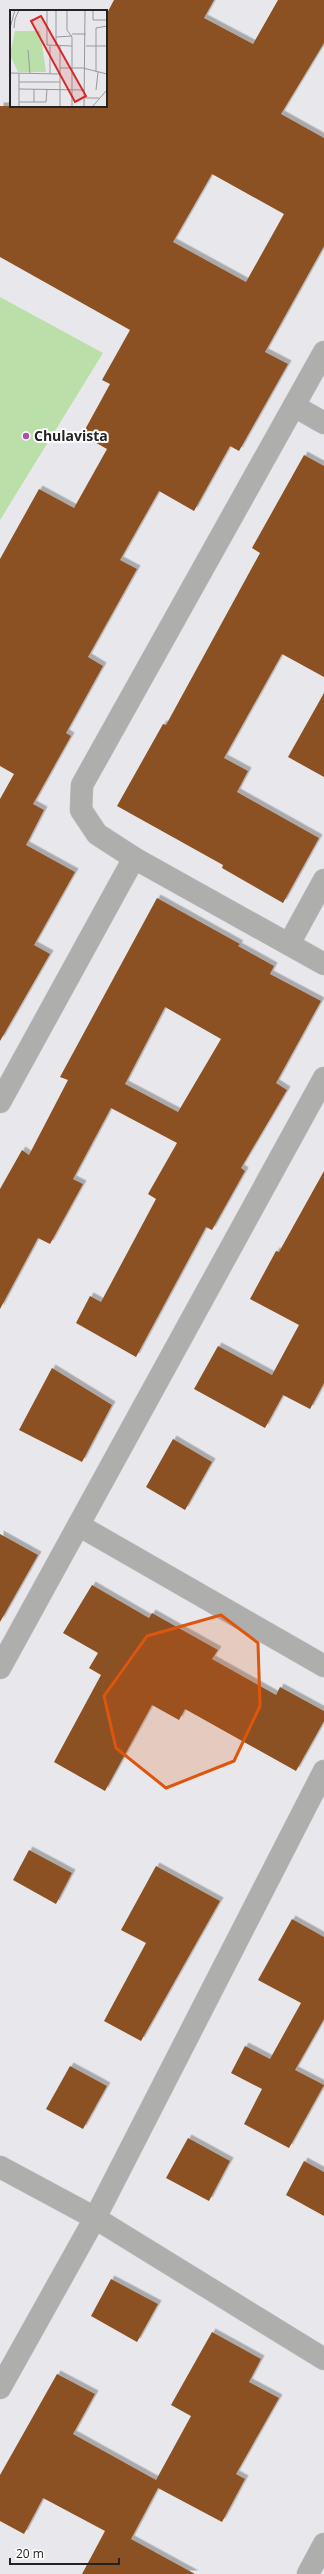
<svg xmlns="http://www.w3.org/2000/svg" width="324" height="2574" font-family="'Open Sans',sans-serif">
<style>
.green{fill:#bbdfa9}
.building{fill:#8c5122;fill-rule:evenodd;filter:url(#shadow)}
.lines{fill:none;stroke-linecap:round;stroke-linejoin:round}
.minor-casing{stroke:#c5c5c8;stroke-width:23}
.tertiary-casing{stroke:#c5c5c8;stroke-width:23}
.minor{stroke:#aeaead;stroke-width:22}
.tertiary{stroke:#aeaead;stroke-width:22}
.marked{fill:#de560d;fill-opacity:0.2;stroke:#de560d;stroke-width:3;stroke-linejoin:round}
.poi-dot{fill:#b04eb5;stroke:#fff;stroke-width:1.5}
.labels{text-anchor:middle;stroke-width:4;stroke-linejoin:round;paint-order:stroke}
.poi-label{font-size:14px;font-weight:bold;fill:#232324;stroke:#fff;text-anchor:start}
.inset-road{fill:none;stroke:#99999c;stroke-width:1}
.view{fill:#d62828;fill-opacity:0.15;stroke:#d62828;stroke-width:2}
.inset-edge{fill:none;stroke:#232324;stroke-width:2}
</style>
<defs>
<filter id="shadow"><feDropShadow dx="3.5" dy="-3.5" stdDeviation="0" flood-color="#0004"/></filter>
</defs>
<rect width="100%" height="100%" fill="#e8e8ec"/>
<path class="green" d="M0,297L103,353L0,520Z"/>
<g class="building">
<path d="M114,0H214L204,18L253,44L278,0H324V43L281,114L324,138V246L265,352L288,364L239,451L230,446L194,511L159,491L120,560L137,569L88,657L103,666L66,733L71,736L33,804L44,810L26,845L75,872L34,945L50,954L0,1041V799L14,774L0,766V559L39,489L74,508L107,449L82,435L110,384L102,380L130,330L0,257V106H106V15ZM212,174L284,214L246,282L173,242Z"/>
<path d="M304,455L324,466V677L282,654L224,758L248,771L237,792L319,838L283,903L222,868L223,865L117,806L163,724L166,725L260,553L252,548Z"/>
<path d="M324,693V777L288,757Z"/>
<path d="M157,898L240,944L238,946L274,966L270,974L321,1001L276,1083L287,1090L241,1168L245,1171L212,1230L206,1227L136,1357L76,1323L90,1296L101,1302L156,1199L148,1194L177,1143L111,1108L73,1179L83,1184L50,1244L38,1238L0,1309V1189L22,1150L29,1155L68,1080L60,1077ZM165,1007L221,1039L178,1112L125,1084Z"/>
<path d="M324,1171V1383L310,1409L283,1395L265,1428L194,1389L218,1346L272,1375L299,1325L250,1299L276,1251L279,1252Z"/>
<path d="M52,1368L112,1405L82,1462L19,1430Z"/>
<path d="M173,1439L212,1462L185,1510L146,1487Z"/>
<path d="M0,1534L38,1555L0,1622Z"/>
<path d="M92,1585L149,1618L152,1613L218,1650L212,1659L276,1695L280,1687L324,1711V1721L296,1771L185,1709L179,1720L152,1705L105,1791L54,1762L101,1675L89,1668L98,1653L63,1633Z"/>
<path d="M29,1850L72,1873L56,1904L13,1880Z"/>
<path d="M156,1866L220,1901L141,2041L104,2021L146,1943L121,1930Z"/>
<path d="M292,1919L324,1937V2019L295,2070L324,2085L289,2148L244,2124L262,2089L231,2073L245,2046L270,2059L301,2003L258,1980Z"/>
<path d="M70,2066L107,2086L83,2129L46,2109Z"/>
<path d="M188,2138L230,2161L209,2201L166,2178Z"/>
<path d="M304,2161L324,2172V2216L286,2195Z"/>
<path d="M111,2279L158,2304L137,2342L91,2316Z"/>
<path d="M212,2332L261,2359L249,2382L279,2398L236,2474L245,2479L222,2522L158,2488L131,2539L195,2574H82L105,2531L43,2498L24,2534L0,2521V2475L57,2374L95,2394L73,2434L156,2480L191,2416L171,2405Z"/>
</g>
<g class="lines">
<g class="minor-casing">
<g id="minor">
<path d="M324,352L82,785L81,810L97,834L134,858L324,964"/>
<path d="M294,406L324,423"/>
<path d="M289,944L324,880"/>
<path d="M0,1102L134,858"/>
<path d="M80,1526L324,1666"/>
<path d="M0,1668L324,1078"/>
<path d="M0,2167L95,2218L324,2359"/>
<path d="M0,2388L95,2218L324,1771"/>
</g>
</g>
<g class="tertiary-casing">
<path id="tertiary" d="M308,2574L324,2544"/>
</g>
<use href="#minor" class="minor"/>
<use href="#tertiary" class="tertiary"/>
</g>
<path class="marked" d="M221,1615L258,1643L260,1706L234,1761L166,1788L116,1748L104,1696L147,1636Z"/>
<circle class="poi-dot" cx="26" cy="436" r="4"/>
<g class="labels">
<g class="poi-label">
<text x="34" y="441">Chulavista</text>
</g>
</g>
<g transform="translate(10 10)">
<rect width="97" height="97" fill="#e8e8ec"/>
<path d="M5,21H30L36,62H8L0,45Z" fill="#bbdfa9"/>
<path class="inset-road" d="M37,0V35L62,36M46,0V36M57,0V20L62,27V97M83,0V10H97M0,18L5,0M4,18L5,9L9,0M62,24H76M46,27L62,26M40,36V64M50,36V97M76,36H97M18,40L20,64M50,58H73L97,64M86,62V18L97,16M0,63L50,64M9,63V97M9,72H50M9,79L75,80M24,79V92M86,80L88,62M75,88H89M9,92H36L37,79M74,97L75,0M82,97L97,80"/>
<path class="view" d="M31,6L76,86L65,92L21,11Z"/>
<rect width="97" height="97" class="inset-edge"/>
</g>
<path d="M10 2558v6h109v-6" fill="none" stroke="#232324" stroke-width="2"/>
<text x="16" y="2558" font-size="12" fill="#232324" stroke="#ffffff" stroke-width="3" paint-order="stroke">20 m</text>
</svg>
